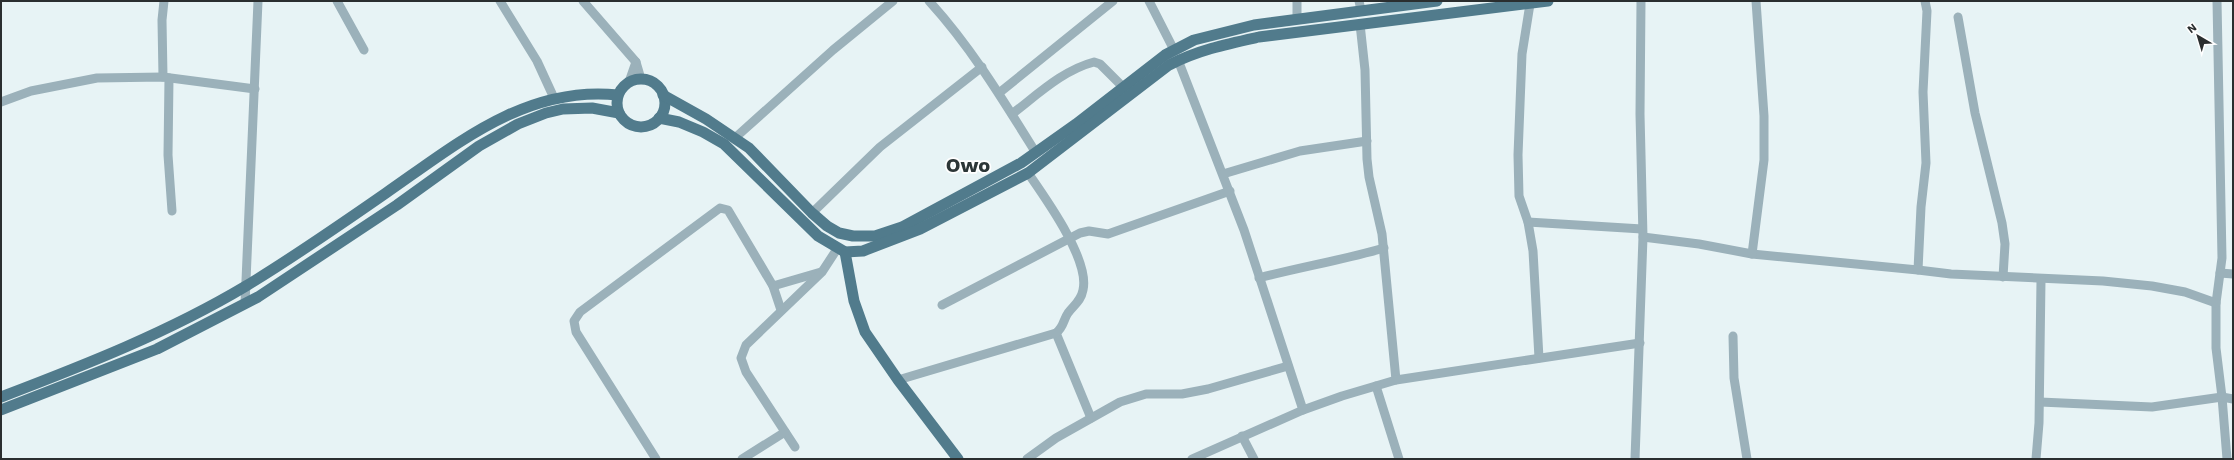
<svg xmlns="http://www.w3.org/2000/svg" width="2234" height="460" font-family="'Work Sans',sans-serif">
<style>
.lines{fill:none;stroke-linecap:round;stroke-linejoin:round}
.minor{stroke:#9bb1ba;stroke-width:9}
.major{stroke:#517b8c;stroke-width:11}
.labels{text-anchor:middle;stroke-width:3.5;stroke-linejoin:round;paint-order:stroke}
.town-label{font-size:20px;font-weight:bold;fill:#2c3637;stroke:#fff}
</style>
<rect width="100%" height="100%" fill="#e7f3f5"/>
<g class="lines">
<g class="minor">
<path d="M337,1L364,50"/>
<path d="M500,1L537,61L554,98"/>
<path d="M583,1L636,62L641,79"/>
<path d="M929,1C971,47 1003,100 1036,153"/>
<path d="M1149,1L1174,50"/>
<path d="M1297,1V18"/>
<path d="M1359,1L1361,10"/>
<path d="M2217,1L2222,258L2216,303V348L2222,397L2227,459"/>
<path d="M1530,4L1522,54L1518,155L1519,196L1528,222L1533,251L1539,358"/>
<path d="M1958,17L1975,113L2002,223L2005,244L2003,277"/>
<path d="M1360,24L1365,70L1367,159L1369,177L1382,234L1396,380"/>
<path d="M1178,60L1244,230L1303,410"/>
<path d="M163,77L162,20L164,1"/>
<path d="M169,78L168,155L172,211"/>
<path d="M629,82L636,62"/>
<path d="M999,93L1113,1"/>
<path d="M1,102L31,91L97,78L163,77L255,89"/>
<path d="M1012,114C1037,95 1063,70 1094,62L1100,64L1123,87"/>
<path d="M736,137L833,50L893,1"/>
<path d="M1223,174L1300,151L1367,141"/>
<path d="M812,213L880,147L982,67"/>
<path d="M1528,222L1642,229"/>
<path d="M1643,237L1699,244L1752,254L1918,270L1951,274L2103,281L2152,286L2185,292L2216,303"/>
<path d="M1752,254L1764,160V116L1756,1"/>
<path d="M1918,270L1921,207L1926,163L1923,92L1927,11L1925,1"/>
<path d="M2220,273L2233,274"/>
<path d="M1259,278C1301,267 1343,260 1384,248"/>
<path d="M773,286L821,272"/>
<path d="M245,304L258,1"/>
<path d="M942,305L1080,233L1089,231L1108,234L1230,191"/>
<path d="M1056,333L1091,418"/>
<path d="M1733,336L1734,378L1747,459"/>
<path d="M898,380L1056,333C1064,327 1063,320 1068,313C1074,305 1081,301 1083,290C1090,260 1046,199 1028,173"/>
<path d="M1376,386L1399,459"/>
<path d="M2040,402L2152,407L2222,397L2233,399"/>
<path d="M1242,436L1254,459"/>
<path d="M795,447L746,372L741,358L746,345L822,272L837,249"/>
<path d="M656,459L576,332L574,321L580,312L720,208L728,210L773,286L781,310"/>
<path d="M742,459L785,432"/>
<path d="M1027,459L1056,438L1120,402L1146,394H1182L1208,389L1288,366"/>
<path d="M1192,459L1303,410L1342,396L1396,380L1640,343"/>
<path d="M1635,459L1643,237L1640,114L1641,1"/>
<path d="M2036,459L2039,423L2041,280"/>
</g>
<g class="major">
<circle cx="641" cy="103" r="24"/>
<path d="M663,95L706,119L749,148L812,213L827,226L839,233L853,236H875L902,227L1021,163L1076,124L1165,55L1194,40L1254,25L1437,1"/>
<path d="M659,118L679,122L703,132L724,144L818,236L845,252L863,251L920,229L1028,173L1169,65C1198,50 1227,44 1259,37L1548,1"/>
<path d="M845,252L854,301L865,332L898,380L958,459"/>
<path d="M1,397C85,365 169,332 246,286C294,257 340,225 386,193C457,144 526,85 618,95"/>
<path d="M1,410L157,349L258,297L397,205L479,146L518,124L546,113L563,109L592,108L619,113"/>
</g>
</g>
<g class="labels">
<g class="town-label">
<text x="968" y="172">Owo</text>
</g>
</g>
<rect width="2234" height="460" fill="none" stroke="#2a2e2f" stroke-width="4"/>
<g transform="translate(2198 36) rotate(322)" stroke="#ffffff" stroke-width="3" paint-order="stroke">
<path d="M0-3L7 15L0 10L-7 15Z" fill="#2a2e2f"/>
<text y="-6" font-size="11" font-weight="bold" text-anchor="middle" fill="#2a2e2f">N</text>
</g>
</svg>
